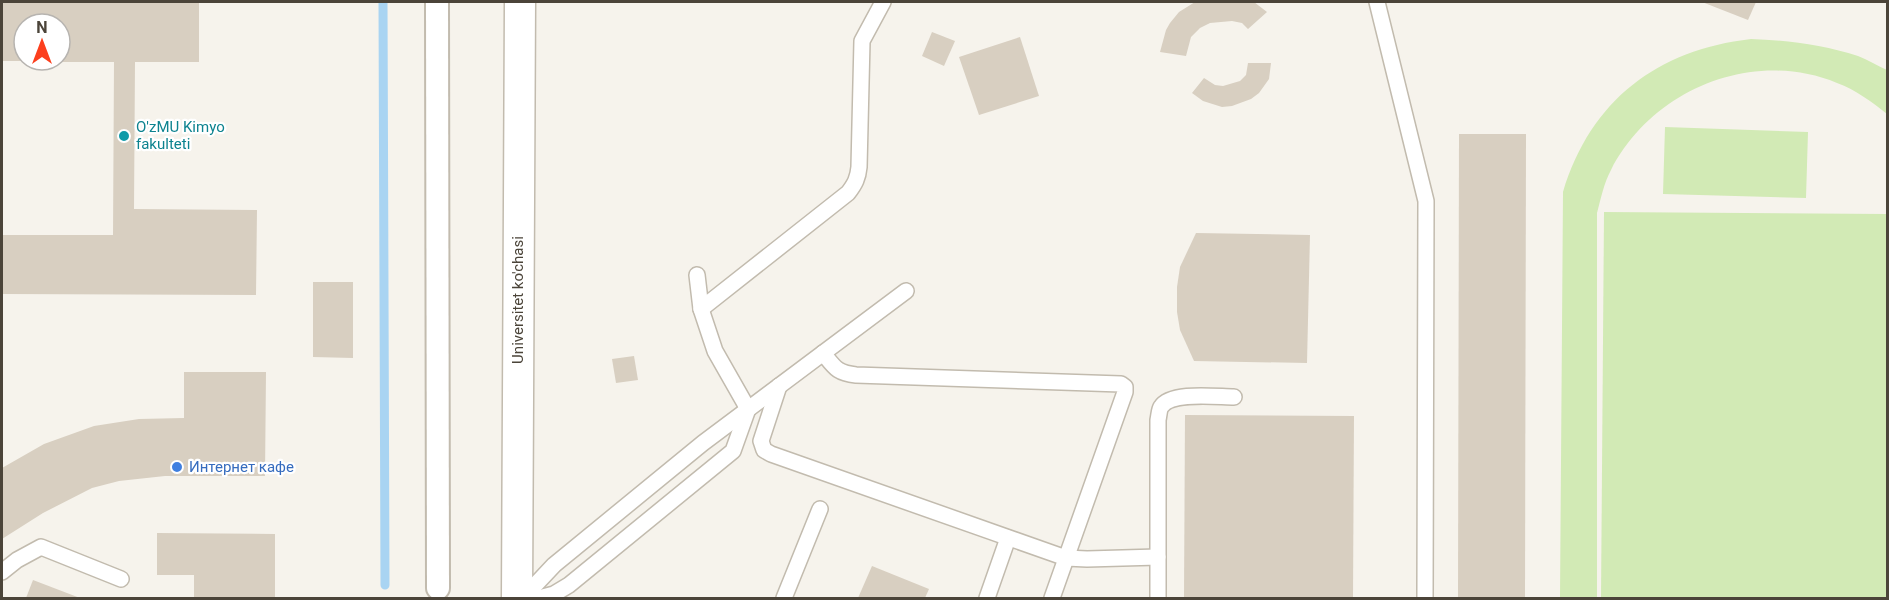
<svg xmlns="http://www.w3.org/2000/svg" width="1889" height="600" font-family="Roboto,sans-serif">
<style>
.green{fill:#d2eab5}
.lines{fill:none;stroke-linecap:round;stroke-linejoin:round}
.stream{stroke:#a9d4f2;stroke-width:9}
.building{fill:#d8cfc1}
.service-casing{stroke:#c2bbae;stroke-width:18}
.pedestrian-casing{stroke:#c2bbae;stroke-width:26}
.minor-casing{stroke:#c2bbae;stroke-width:33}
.service{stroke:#fff;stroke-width:15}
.pedestrian{stroke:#fff;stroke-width:22}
.minor{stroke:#fff;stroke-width:30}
.culture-dot{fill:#0f9aa8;stroke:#fff;stroke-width:2}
.shop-dot{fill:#3f7fe0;stroke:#fff;stroke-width:2}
.labels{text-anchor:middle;stroke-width:4.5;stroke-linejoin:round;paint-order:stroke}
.culture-label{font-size:15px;fill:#0d838f;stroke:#fff;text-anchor:start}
.street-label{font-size:15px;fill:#4b4439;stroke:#fff}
.shop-label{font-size:15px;fill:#366cbe;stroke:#fff;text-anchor:start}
</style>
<rect width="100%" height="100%" fill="#f6f3ec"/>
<g class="green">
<path d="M1751,39C1786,40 1824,45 1858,56C1868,60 1878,66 1887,70V114C1872,102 1856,90 1837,83C1752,48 1652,90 1611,170C1604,183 1601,198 1597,213V598H1560L1563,192C1591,100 1657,50 1751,39Z"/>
<path d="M1665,127L1808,132L1806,198L1663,194Z"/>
<path d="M1604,212L1887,214V598H1601Z"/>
</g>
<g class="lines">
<path class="stream" d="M383,2L385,585"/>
</g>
<g class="building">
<path d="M2,2H199V62H135L134,209L257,210L256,295L2,294V235H113L114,62H60V24H24V61H2Z"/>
<path d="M1195,2H1254L1267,12L1248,29L1242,23L1232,21L1210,23L1200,28L1191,37L1186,56L1160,52L1166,30L1170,23L1179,12Z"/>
<path d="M1702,2H1756L1748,20Z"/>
<path d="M932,32L955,41L944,66L922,56Z"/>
<path d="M1020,37L1039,96L979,115L959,57Z"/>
<path d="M1248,63H1271L1269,79L1259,93L1251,99L1232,106L1222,107L1203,101L1192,93L1204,78L1215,85L1223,86L1240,81L1246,75Z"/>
<path d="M1459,134H1526L1525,598H1458Z"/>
<path d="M1196,233L1310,235L1307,363L1194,361L1180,330L1177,312V287L1180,267Z"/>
<path d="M313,282H353V358L313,357Z"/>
<path d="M634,356L638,380L616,383L612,359Z"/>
<path d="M184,372H266L265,476H165L119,481L92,488L43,513L2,539V468L44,444L94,426L139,419L184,418Z"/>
<path d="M1185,415L1354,416L1353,598H1184Z"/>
<path d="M157,533L275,534V598H194V575H157Z"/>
<path d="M872,566L929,589L925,598H858Z"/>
<path d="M33,580L80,598H26Z"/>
</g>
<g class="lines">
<g class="service-casing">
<g id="service">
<path d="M1377,2L1426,201L1425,598"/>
<path d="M701,309L848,193C855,184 858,178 859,167L862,41L883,2"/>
<path d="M823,353C835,368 837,373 856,375L1121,384L1125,387V392L1052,598"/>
<path d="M779,386L761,441L764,450L771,454L1066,558L1087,559L1158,557"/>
<path d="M2,572L17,560L41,547L121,579"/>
<path d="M523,598L554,565L703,443L906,291"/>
<path d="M539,598L554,594L569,585L733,451L748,409L715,351L701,309L697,275"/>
<path d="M784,598L820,509"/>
<path d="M987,598L1008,538"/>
<path d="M1158,598V420C1159,416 1159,410 1161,407C1171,391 1217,397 1234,397"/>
</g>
</g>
<g class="pedestrian-casing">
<path id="pedestrian" d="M437,2L438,588"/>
</g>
<g class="minor-casing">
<path id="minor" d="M517,598L520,2"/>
</g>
<use href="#service" class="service"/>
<use href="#pedestrian" class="pedestrian"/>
<use href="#minor" class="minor"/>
</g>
<circle class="culture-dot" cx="124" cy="136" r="6"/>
<circle class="shop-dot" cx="177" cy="467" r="6"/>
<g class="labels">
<g class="culture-label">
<text x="136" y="132">O'zMU Kimyo<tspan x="136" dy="17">fakulteti</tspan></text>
</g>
<g class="street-label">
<text transform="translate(518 300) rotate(-90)" y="5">Universitet ko'chasi</text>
</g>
<g class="shop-label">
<text x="189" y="472">Интернет кафе</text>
</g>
</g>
<rect width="1889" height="600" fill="none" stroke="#4b4439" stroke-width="6"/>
<g transform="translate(42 42)"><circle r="28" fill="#ffffff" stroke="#b7b4b0" stroke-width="1.5"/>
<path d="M0-4.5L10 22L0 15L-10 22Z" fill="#fc3f1d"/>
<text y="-9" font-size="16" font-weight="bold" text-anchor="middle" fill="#4b4439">N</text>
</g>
</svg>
